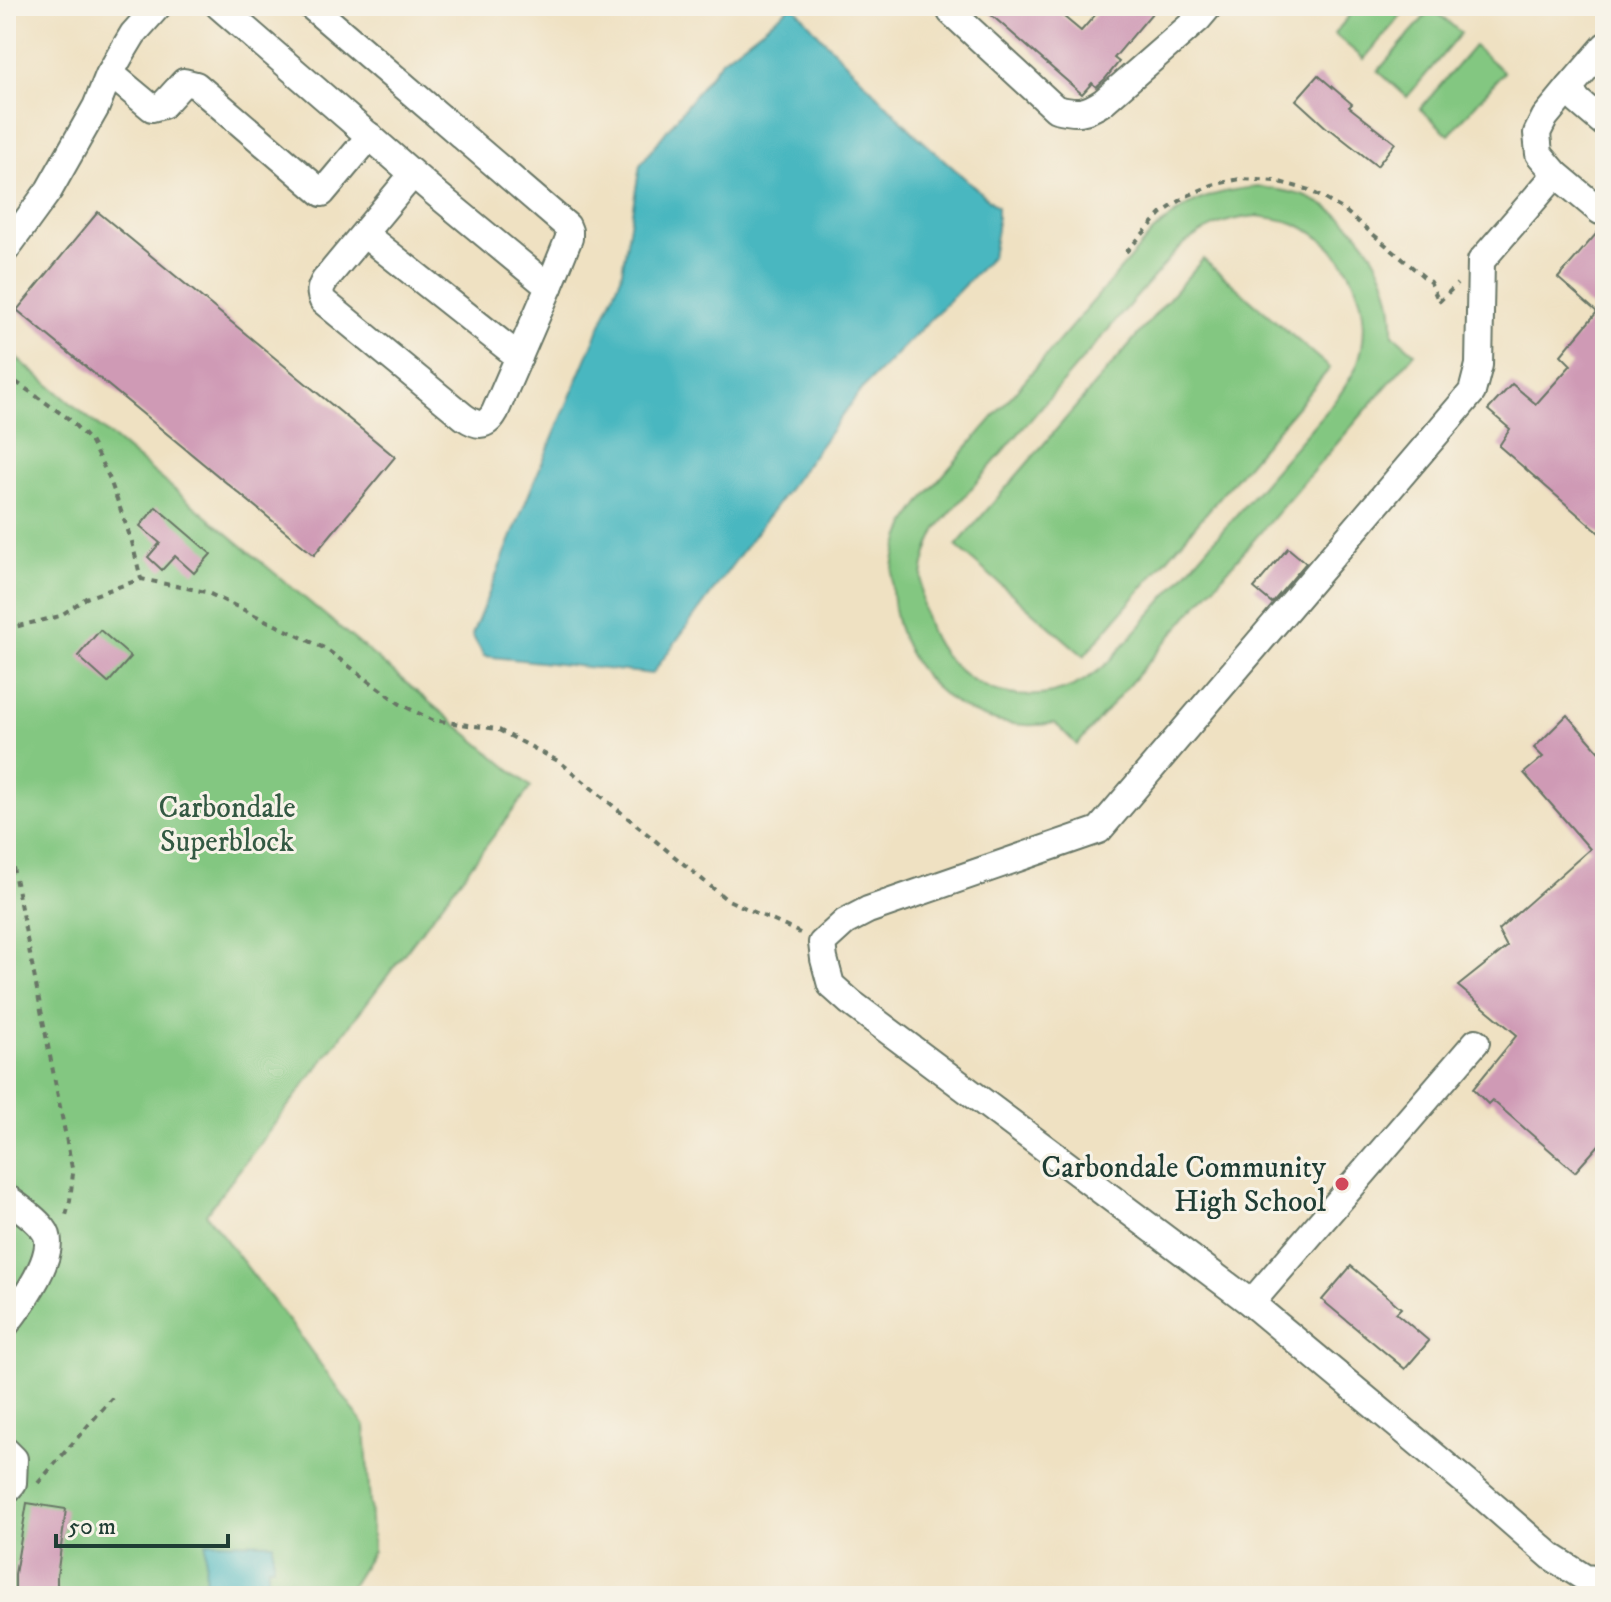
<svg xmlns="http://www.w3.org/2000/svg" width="1611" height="1602" font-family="'IM FELL DW Pica',serif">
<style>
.green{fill:#83c781;stroke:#51825a;stroke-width:2;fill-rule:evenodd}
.water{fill:#48b7c0;stroke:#347a7a;stroke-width:2}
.building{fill:#cf9ab5}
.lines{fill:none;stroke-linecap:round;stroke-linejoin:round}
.minor-casing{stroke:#687666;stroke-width:30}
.path{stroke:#687666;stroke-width:4;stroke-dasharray:6 6;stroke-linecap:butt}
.minor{stroke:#fff;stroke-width:26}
.poi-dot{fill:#d1495b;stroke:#f7f3e8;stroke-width:3}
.labels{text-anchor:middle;stroke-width:6;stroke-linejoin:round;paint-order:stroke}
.park-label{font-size:30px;fill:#335943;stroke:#f7f3e8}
.poi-label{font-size:30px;fill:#1f3d34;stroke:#f7f3e8;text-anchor:end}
</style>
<rect width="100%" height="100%" fill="#f7f3e8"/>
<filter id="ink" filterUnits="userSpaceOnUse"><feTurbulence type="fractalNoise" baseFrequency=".0125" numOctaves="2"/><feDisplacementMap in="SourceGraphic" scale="16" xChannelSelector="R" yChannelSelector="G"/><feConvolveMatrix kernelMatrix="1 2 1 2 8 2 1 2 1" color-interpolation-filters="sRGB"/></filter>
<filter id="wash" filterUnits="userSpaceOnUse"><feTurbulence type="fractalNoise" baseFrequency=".006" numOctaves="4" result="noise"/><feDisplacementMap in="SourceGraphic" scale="32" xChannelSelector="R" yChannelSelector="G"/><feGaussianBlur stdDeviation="1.8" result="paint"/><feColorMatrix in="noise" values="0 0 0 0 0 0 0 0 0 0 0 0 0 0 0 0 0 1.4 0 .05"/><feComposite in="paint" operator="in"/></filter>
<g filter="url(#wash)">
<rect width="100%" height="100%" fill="#efe1c2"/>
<g class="green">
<path d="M1358,6H1409L1364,59L1334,34Z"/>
<path d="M1432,8L1461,33L1407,97L1378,71Z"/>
<path d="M1474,46L1504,72L1449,135L1420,109Z"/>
<path d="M1259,187C1275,189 1291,191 1307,197C1362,220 1395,275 1393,334L1415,353L1077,745L1055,723C1037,726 1018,726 1000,722C918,704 871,614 901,536C907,520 917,507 927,494L1152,233C1185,202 1213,190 1259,187ZM1257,216C1269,218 1281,219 1293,223C1349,244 1378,310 1357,365C1352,377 1345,387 1338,397L1110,661C1011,753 874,646 938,527L1176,251C1200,229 1224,219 1257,216Z"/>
<path d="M1203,259L1330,368L1084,656L956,546Z"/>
<path d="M6,349L531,787L206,1214L295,1329L365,1426L373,1551L345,1596H6Z"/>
</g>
<g class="water">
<path d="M792,6H794L821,37L914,133L997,207V229L992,257L861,390L652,674L484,656L472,635L531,489L621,277L640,165L722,60Z"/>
<path d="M206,1542L273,1543V1566H268V1596H205Z"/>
</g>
<g id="blocks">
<g class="building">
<path d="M981,6H1051L1081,31L1103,6H1158L1114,58L1119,62L1105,79L1096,87L1092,83L1082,94Z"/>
<path d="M1318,75L1352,104L1349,107L1395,143L1377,166L1330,129L1329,130L1296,100Z"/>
<path d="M98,212L395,457L314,555L17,310Z"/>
<path d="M1603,226H1605V538L1499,446L1510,429L1488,410L1512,384L1536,404L1571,365L1561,355L1597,312L1558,278Z"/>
<path d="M156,507L211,554L194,573L175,556L162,570L148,557L160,543L140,526Z"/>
<path d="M1288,548L1306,563L1272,603L1254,588Z"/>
<path d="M100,630L131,657L108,683L78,656Z"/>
<path d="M1567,715L1605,758V1138L1575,1172L1492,1100L1488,1104L1473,1089L1517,1035L1458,986L1507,947L1498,930L1590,849L1524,773L1543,757L1534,748Z"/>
<path d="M1351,1266L1401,1308L1396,1313L1429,1341L1405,1369L1322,1300Z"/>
<path d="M27,1503L66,1509L57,1577V1596H15V1574Z"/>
</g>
</g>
</g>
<g filter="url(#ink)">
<use href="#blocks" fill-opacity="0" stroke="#687666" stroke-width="2"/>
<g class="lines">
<g class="minor-casing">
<g id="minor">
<path d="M219,6L434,192L549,287L495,412C486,428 477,426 464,417L323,301C319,292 320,288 325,280L413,174"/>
<path d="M311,6L567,226L569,231V238L549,287"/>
<path d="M951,12L1056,109C1077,114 1085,114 1103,102L1198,19L1209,6"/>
<path d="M1605,46L1569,88L1578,101L1605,124"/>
<path d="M110,73L152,108L163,105L184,82L196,85L322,193L370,136"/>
<path d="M1569,88L1545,117L1537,133L1539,154L1556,174L1600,211"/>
<path d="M364,234L519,357"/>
<path d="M6,249L49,190L96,107L108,77L121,54L133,34L158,6"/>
<path d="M1476,1042L1251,1303L1473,1488L1552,1557L1585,1578L1605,1580"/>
<path d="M6,1197C18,1207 35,1217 44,1230C61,1251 20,1306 6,1324"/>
<path d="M1251,1303L850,1002L831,985L824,959L822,943L845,922L868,910L1099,830L1472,392L1479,365L1481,261L1556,174"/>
<path d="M6,1451L14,1459L13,1483L6,1491"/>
</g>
</g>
<g class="path">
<path d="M1126,252L1162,213L1187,196L1212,185L1240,179L1276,181L1309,190L1344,210L1430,282L1439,302L1457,284"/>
<path d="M6,375L69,419L90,441L109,477L132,542L141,579"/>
<path d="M6,629L60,616L86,598L141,579L206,592L326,649L400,704L432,720L497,729L560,762L726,899L800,933"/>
<path d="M6,832L73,1173L70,1201L65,1219"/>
<path d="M38,1483L112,1398"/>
<path d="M8,1588L9,1519L11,1514"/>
</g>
<use href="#minor" class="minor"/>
</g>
</g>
<circle class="poi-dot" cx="1342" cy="1184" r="8"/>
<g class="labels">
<g class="park-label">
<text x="227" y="817">Carbondale<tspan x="227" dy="34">Superblock</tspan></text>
</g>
<g class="poi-label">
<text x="1326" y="1177">Carbondale Community<tspan x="1326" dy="34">High School</tspan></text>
</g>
</g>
<rect width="1611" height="1602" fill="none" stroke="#f7f3e8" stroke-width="32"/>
<path d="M56 1534v12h172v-12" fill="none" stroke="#1f3d34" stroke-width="4"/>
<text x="68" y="1534" font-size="24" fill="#1f3d34" stroke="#f7f3e8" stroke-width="6" paint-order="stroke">50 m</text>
</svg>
